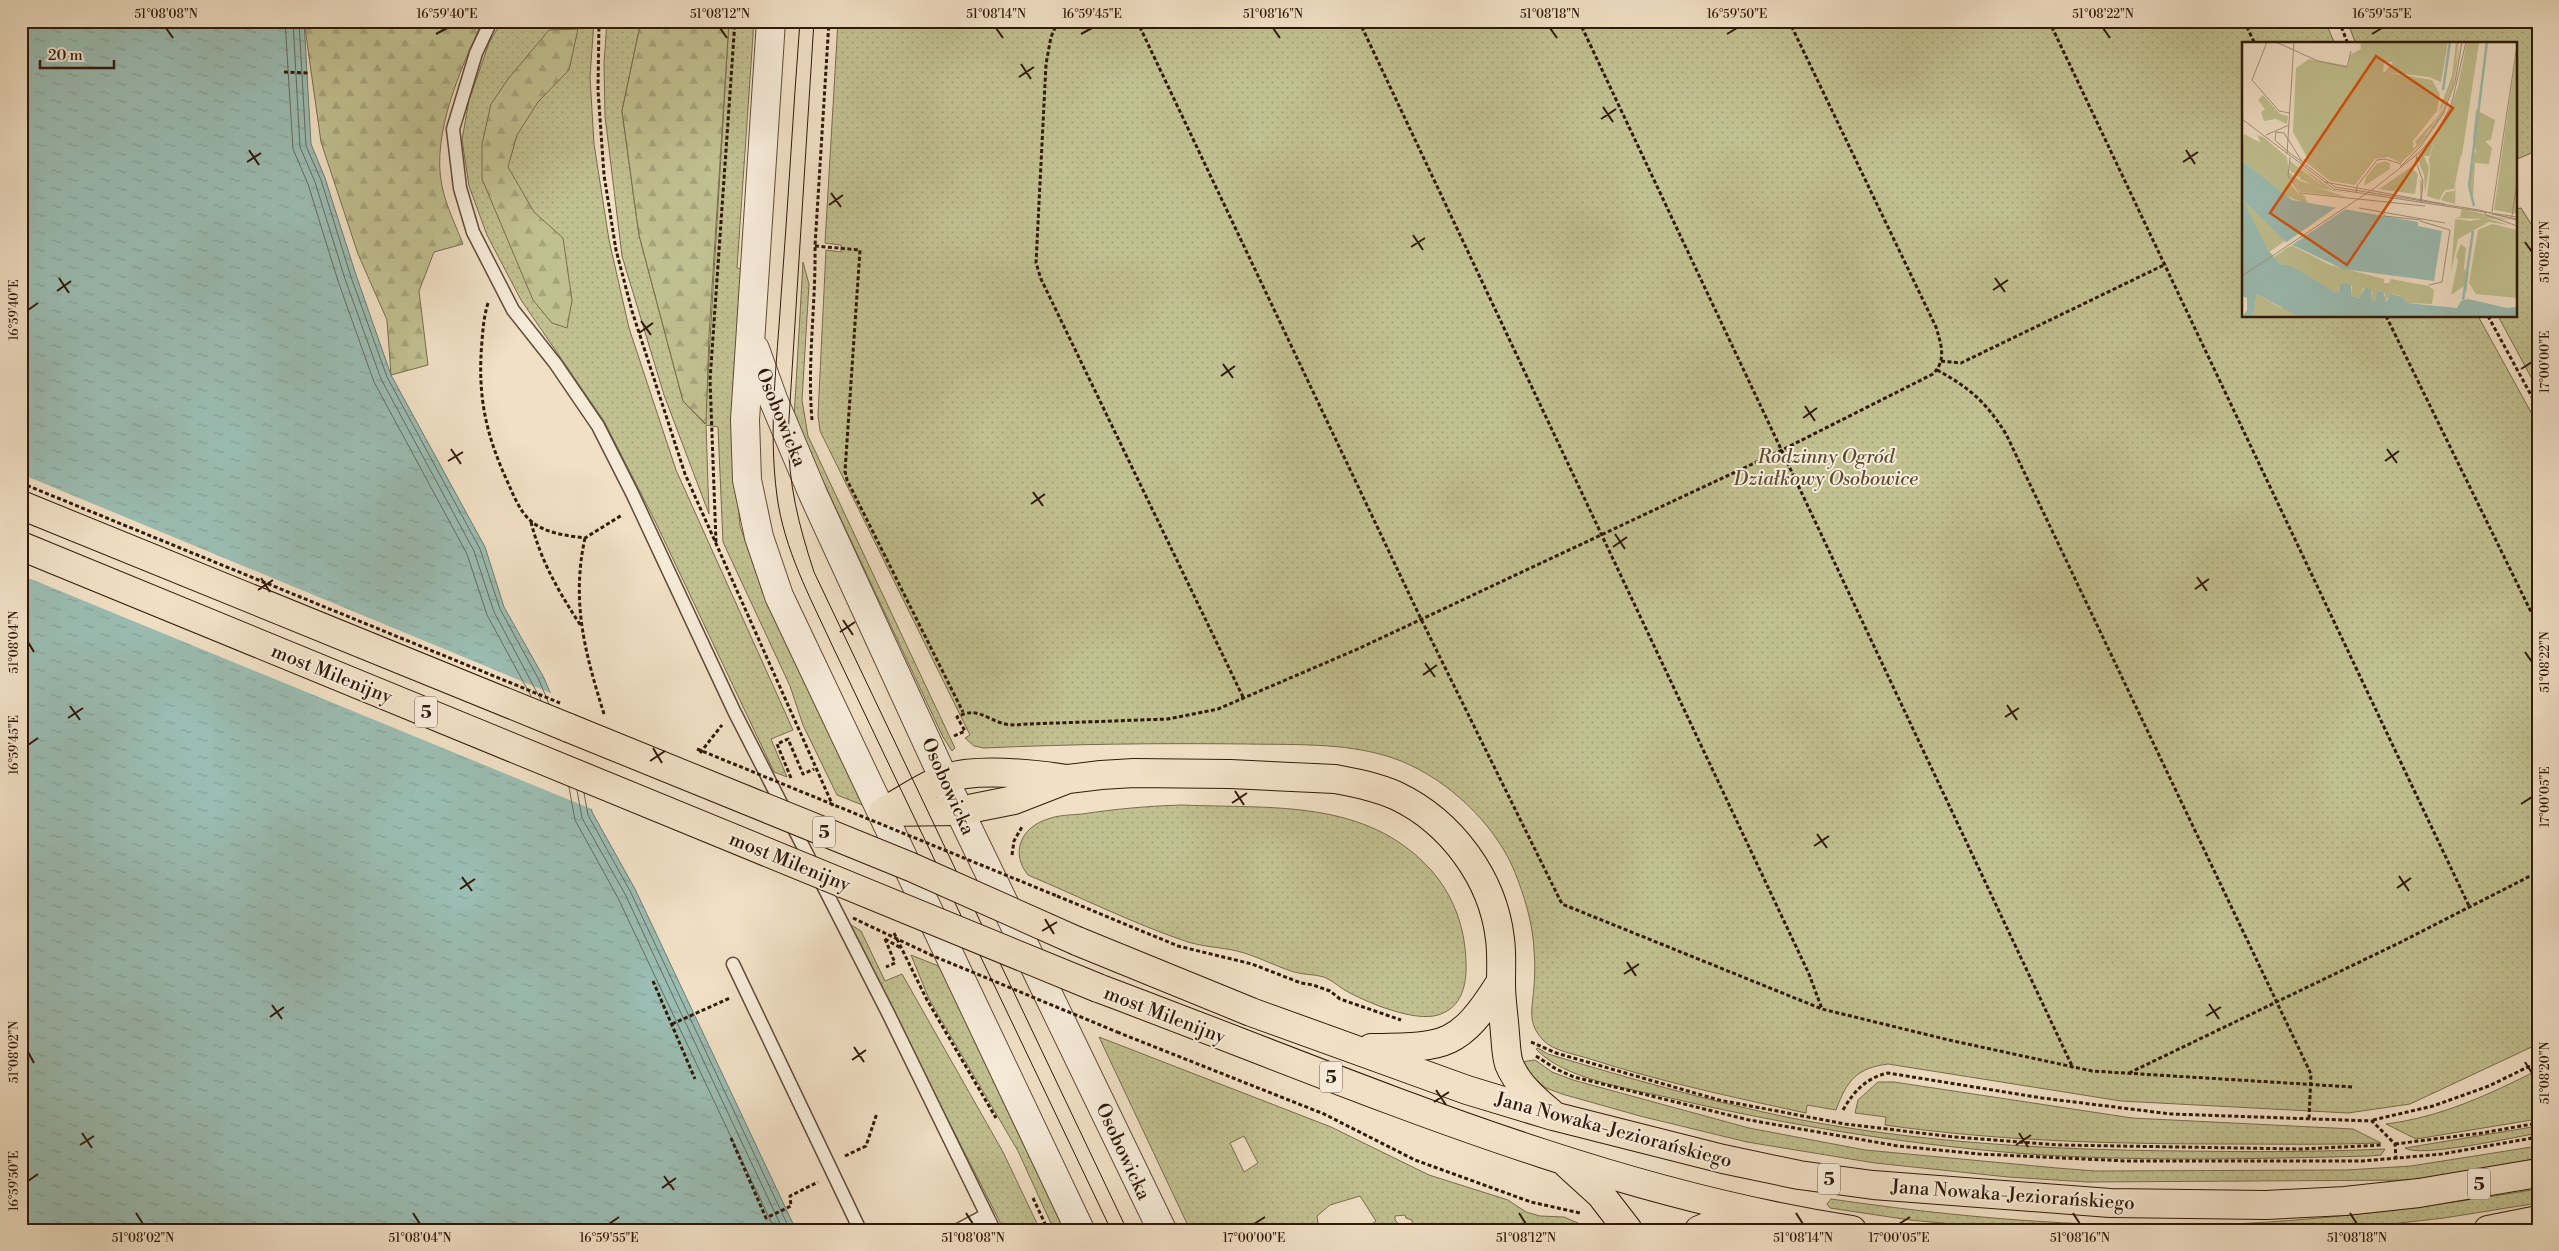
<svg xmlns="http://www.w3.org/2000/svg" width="2559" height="1251" font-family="'Libre Bodoni',serif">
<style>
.grass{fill:url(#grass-dots);stroke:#786c4c;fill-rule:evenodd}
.forest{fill:url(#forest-firs);stroke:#786c4c}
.water{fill:url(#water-ripples);stroke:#707b6f}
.pier{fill:#f1e0c5}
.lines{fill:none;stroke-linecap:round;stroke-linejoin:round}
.shore{stroke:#666b5e;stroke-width:1}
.service-casing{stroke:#604b38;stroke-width:15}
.tertiary-casing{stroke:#604b38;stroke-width:30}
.primary-casing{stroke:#301909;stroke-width:30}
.path{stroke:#301909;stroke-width:3;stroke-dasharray:4 2.5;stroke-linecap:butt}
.service{stroke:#f6ebd9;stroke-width:12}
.tertiary{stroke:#f6ebd9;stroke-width:28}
.primary{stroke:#f1e0c5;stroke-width:28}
.tram{stroke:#301909;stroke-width:1}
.primary-bridge-casing{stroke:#301909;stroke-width:30;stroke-linecap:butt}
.path-bridge{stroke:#301909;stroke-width:3;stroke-dasharray:4 2.5;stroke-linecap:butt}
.primary-bridge{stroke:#f1e0c5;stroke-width:28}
.ticks{fill:none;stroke:#301909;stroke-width:2}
.labels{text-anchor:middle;stroke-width:4;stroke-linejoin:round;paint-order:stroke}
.shield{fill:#f6ebd9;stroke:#6b5847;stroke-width:1}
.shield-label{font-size:18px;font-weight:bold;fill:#301909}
.street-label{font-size:19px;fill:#301909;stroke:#f6ebd9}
.park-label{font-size:19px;font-style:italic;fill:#5c4b32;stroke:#f6ebd9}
.inset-river{fill:none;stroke:#9bbdb3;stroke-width:2.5}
.inset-road{fill:none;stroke:#a4907a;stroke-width:1}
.view{fill:#d6530c;fill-opacity:0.15;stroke:#d6530c;stroke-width:2.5}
.inset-edge{fill:none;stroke:#301909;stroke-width:2.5}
.neatline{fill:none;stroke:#301909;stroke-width:2}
.ticks-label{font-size:12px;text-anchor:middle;fill:#301909}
</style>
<defs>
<pattern id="grass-dots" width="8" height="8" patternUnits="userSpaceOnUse" patternTransform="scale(1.25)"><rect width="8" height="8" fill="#c1c090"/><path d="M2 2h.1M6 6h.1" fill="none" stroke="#a6a47b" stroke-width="1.8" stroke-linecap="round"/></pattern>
<pattern id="forest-firs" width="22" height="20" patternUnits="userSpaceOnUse" patternTransform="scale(1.25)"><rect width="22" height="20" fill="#c1c090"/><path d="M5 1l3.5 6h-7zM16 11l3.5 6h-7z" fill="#a6a47b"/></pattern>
<pattern id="water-ripples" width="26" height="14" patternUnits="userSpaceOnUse" patternTransform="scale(1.25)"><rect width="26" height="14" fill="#9bbdb3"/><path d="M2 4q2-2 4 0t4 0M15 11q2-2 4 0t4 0" fill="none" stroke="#86a299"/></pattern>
</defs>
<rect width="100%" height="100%" fill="#f1e0c5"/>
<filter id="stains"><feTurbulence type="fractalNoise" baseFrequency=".004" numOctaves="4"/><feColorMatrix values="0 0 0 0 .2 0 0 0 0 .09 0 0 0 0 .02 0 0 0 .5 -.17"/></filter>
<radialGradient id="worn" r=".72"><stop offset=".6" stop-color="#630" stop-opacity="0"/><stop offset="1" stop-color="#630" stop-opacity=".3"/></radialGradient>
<g class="grass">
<path d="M502,21H594L590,77L594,144L609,240L629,328L676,470L793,730L771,739L787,777L774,772L655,521L604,421L521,300L487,235L469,186L462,140L469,100L489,43Z"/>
<path d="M607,21H641L622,111L639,235L683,401L705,424L729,21H754L737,268L743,269L732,431L740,526L758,578L865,806L837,795L803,725L790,686L723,542L718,427L706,425L709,514L664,395L622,256L605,116L604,64Z"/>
<path d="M838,21H860L867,26L869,21H887L891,24L894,21H2325L2335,44H2243V316H2478L2538,425V1044L2410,1104L2348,1113L2121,1101L1888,1064C1857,1068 1847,1080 1836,1110L1807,1105L1806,1113C1732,1097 1662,1082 1590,1059C1575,1054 1553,1051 1543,1040C1526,1022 1533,1007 1534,986C1535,974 1535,962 1534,950C1533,923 1524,895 1514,870C1494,823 1448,780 1401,761C1353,742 1298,745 1247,744C1159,743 1072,744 984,748L974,746L965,738L970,735L820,431L818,415L826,250L841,252V245L825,243Z"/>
<path d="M2347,21H2538V150L2515,160V44H2356Z"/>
<path d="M2521,208L2538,235V390L2498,316H2515V209Z"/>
<path d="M803,262L809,284L802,400L808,436L955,748L952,751L943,737L794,419Z"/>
<path d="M1182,805C1271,809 1366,798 1431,870C1454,896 1465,928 1466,962C1467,984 1462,1008 1438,1015C1415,1022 1371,1004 1350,993C1341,989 1334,981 1324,977C1314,974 1304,975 1294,972C1275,966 1257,956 1237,951C1220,947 1202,947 1185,941C1132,923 1080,897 1028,875C1010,853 1021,827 1048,819C1058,815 1071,815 1082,814C1115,809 1148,806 1182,805Z"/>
<path d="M848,923L861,931L885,981L902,974L1003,1152L1040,1230H1004Z"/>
<path d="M911,955L946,969L1067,1230H1054L1018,1151L929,999Z"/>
<path d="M1099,1037L1331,1127L1429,1175L1508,1200L1526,1212L1540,1216L1564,1217L1594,1230H1463L1458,1226L1454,1230H1412V1220L1406,1218L1405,1215L1395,1216V1220L1404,1230H1385L1384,1227H1367L1376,1221L1360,1196L1330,1205L1317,1216L1319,1230H1190ZM1244,1136L1258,1163L1244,1172L1230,1143Z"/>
<path d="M1538,1048L1548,1054C1628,1078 1708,1101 1791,1118C1920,1143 2053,1150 2184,1151C2251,1152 2318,1152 2385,1149L2381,1155L2368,1156C2251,1159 2132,1162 2015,1153C1897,1143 1781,1124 1666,1097C1629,1089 1562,1078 1536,1049Z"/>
<path d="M1535,1060L1552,1072L1573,1080L1749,1128L1865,1150L2057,1168L2095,1171L2347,1170L2411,1166L2538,1146V1158L2489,1169L2415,1180L2088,1182L2008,1177L1875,1163L1747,1142L1640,1116L1562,1094L1546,1088L1532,1077L1521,1062Z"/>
<path d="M2538,1070V1119L2416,1139L2386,1124C2441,1117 2488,1095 2538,1070Z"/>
<path d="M1878,1082H1894L2132,1118L2353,1129L2381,1143C2329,1145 2278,1144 2226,1144C2111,1144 1998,1141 1885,1125L1886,1117L1855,1113L1858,1100Z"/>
<path d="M2538,1126V1133C2516,1137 2419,1158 2405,1148Z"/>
<path d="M2538,1189V1203L2444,1218L2337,1230H2015L1910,1220L1830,1208L1827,1204L1831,1199C1954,1217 2079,1228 2204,1225C2316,1222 2427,1207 2538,1189Z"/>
</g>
<g class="forest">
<path d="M304,21H483C461,67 431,135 442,186C446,206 456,226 463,244L434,252L419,291L428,365L391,375L387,320L358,254L321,142Z"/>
<path d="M641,21H729L709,335L706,424L683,401L639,235L622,111Z"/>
<path d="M578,29L569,70L538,102L517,135L508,167L534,212L563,238L572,300L567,328L552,323L533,300L482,179V144L491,104L508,79L549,30Z"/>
</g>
<path class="water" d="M21,21H304L311,144L325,178L356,275L391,375L485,547L504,607L544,678L587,780L592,812L635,889L796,1230H21Z"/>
<path class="pier" d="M21,474L553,694L589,779L594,810L21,575Z"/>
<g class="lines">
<g class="shore">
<path d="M285,21L293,149L308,184L338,281L374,382L467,554L487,615L531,696"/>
<path d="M293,21L300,147L315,182L345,279L381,379L474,551L494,612L541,700"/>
<path d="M299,21L306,146L321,180L351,277L387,377L480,549L500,609L539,680L549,704"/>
<path d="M569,787L575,820L618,898L775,1230"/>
<path d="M577,790L582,818L625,894L783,1230"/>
<path d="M584,793L588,815L630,891L790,1230"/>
</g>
<g class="service-casing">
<g id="service">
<path d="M491,21L476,53L453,129L460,188L473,232L513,310L555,363L598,426L632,493L734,711L888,1013L994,1230"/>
<path d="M733,964L860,1230"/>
<path d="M958,1230L986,1215"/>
</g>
</g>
<g class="tertiary-casing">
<g id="tertiary">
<path d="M771,21L745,420L747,480L759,537L779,596L1080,1230"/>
<path d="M755,349L773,399L813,494L944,779L1162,1230"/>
</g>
</g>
<g class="primary-casing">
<g id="primary">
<path d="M21,505L569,728"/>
<path d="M886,810C905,800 924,786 944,779C976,767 1033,774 1067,779"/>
<path d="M883,812L959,811L1014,800L1068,779L1101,775L1134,773L1230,774L1335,779C1356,783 1377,787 1397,796C1451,822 1493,878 1500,939C1502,954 1501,969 1501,984C1501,1001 1504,1017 1505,1034C1506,1043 1506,1055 1509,1064C1517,1084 1534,1099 1551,1113"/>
<path d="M1077,941L1251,1012L1467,1090L1553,1116L1723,1159L1799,1175L1873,1185L2110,1203L2266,1205L2345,1201L2419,1193L2538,1173"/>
<path d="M1098,988C1345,1080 1590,1190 1852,1230"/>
<path d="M1371,1048C1445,1047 1459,1048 1500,983"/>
<path d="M1568,1165L1601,1195L1628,1230"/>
<path d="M1699,1230L1716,1223L1755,1214"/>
<path d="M2488,1230L2538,1220"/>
</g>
</g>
<g class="path">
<path d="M599,21L598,90L604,175L616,250L632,311L685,474L833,806"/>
<path d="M1058,21L1051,37L1046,64L1036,263L1041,279L1243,697"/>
<path d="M1137,21L1421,619L1562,904L1822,1009L1949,1040L2092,1071L2352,1087"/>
<path d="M1359,21L1809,974L1822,1009"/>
<path d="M1579,21L2073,1068"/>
<path d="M2049,21L2469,906"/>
<path d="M2244,21L2255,44"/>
<path d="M2339,21L2348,44"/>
<path d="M284,72L310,73"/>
<path d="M815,246L860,250L845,471L847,480L963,712"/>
<path d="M488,303C484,316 483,328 482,341C477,396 486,436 509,485C514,497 521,513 531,521C544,533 568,536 585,538L622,515"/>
<path d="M2386,316L2538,626"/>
<path d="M2488,316L2538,408"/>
<path d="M1941,361L1961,363L2166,264"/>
<path d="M1937,370C1970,388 1986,402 2006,434L2311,1074L2309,1119"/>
<path d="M812,420C807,362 816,304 815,246L829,21"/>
<path d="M531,522C541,562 559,592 581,626"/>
<path d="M585,538C571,602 585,653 604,714"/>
<path d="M716,542L710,380L735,21"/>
<path d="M954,736L965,731L957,717C977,706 985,719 1005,724C1012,726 1021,724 1029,724L1168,719L1218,709L1360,648L1780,451L1933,374C1947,360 1941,344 1936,327L1789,21"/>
<path d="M700,753L722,725"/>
<path d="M791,778L777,744L788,739L803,774L814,769"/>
<path d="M1012,855L1014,841L1023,825"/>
<path d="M1057,896L1178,946L1252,964L1301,983L1313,985L1330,991L1340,999L1401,1020"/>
<path d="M894,933L927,1000L996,1118"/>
<path d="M885,939L895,963L886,967"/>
<path d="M885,939L901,948"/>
<path d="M653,981L695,1079"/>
<path d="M672,1024L730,998"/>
<path d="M1117,1032L1324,1114L1415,1160L1531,1202L1580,1213"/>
<path d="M1531,1042L1556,1053L1719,1100L1845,1124L1954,1137L2058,1145L2301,1149L2383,1145"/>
<path d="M1536,1056L1556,1069L1574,1077L1749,1120L1898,1146L1979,1154L2126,1161H2363L2442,1154L2538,1137"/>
<path d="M2129,1073L2399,943L2538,872"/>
<path d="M1843,1110C1854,1091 1866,1078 1888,1073L2042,1098L2171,1114L2372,1121L2395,1144L2396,1159"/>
<path d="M2373,1120L2433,1106L2489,1086L2538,1062"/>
<path d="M731,1138L766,1218L791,1206L790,1196L818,1182"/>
<path d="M2395,1144L2482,1133L2538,1123"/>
<path d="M845,1156L866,1146L877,1113"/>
<path d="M1033,1198L1048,1230"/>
</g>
<use href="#service" class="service"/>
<use href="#tertiary" class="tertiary"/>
<use href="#primary" class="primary"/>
<g class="tram">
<path d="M800,21C793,113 788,205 781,297C777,363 768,429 777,496C784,549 810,597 832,645L1111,1230"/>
<path d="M814,21L788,435C789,486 798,523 814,572L1127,1230"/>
</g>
<g class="primary-bridge-casing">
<g id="primary-bridge">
<path d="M21,546L1098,988"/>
<path d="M569,728L911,867L1077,941"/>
</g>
</g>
<g class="path-bridge">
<path d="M21,483L560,703"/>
<path d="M697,749L1057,896"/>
<path d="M853,918L931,955L1117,1032"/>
</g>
<use href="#primary-bridge" class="primary-bridge"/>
</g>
<path class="ticks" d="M166,28L173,38M720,28L727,38M996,28L1003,38M1273,28L1280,38M1550,28L1557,38M2103,28L2110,38M436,34L447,28M1081,34L1092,28M1727,34L1737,28M2372,34L2382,28M1021,64L1031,79M1019,77L1034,67M1603,107L1613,122M1601,119L1616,109M249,150L259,165M2186,150L2195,164M247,162L261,153M2183,162L2198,152M831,193L841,207M829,205L843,195M1413,235L1423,250M2525,242L2532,252M1411,247L1425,238M59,278L69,293M1995,278L2005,292M1993,290L2008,280M57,291L71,281M28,310L38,303M641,321L651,335M639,333L653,323M1223,364L1233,378M2521,369L2532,362M1221,376L1235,366M1805,406L1815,421M1803,418L1817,408M451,449L461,464M2387,449L2397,463M448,461L463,452M2385,461L2399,451M1033,492L1043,506M1031,504L1045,494M1615,534L1625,549M1613,547L1627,537M2197,577L2207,591M261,578L270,592M2195,589L2209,579M258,590L273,580M843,620L853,635M840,632L855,622M28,642L34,652M2525,652L2532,662M1425,663L1435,677M1423,675L1437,665M2007,705L2017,720M70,706L80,720M2005,717L2019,708M68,718L83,708M28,745L38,738M653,748L662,763M650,761L665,751M1235,791L1244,805M1232,803L1247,793M2521,804L2532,797M1817,834L1827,848M1814,846L1829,836M2399,876L2409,891M462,877L472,891M2397,888L2411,878M460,889L475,879M1045,919L1054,934M1042,931L1057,922M1627,962L1636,976M1624,974L1639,964M2209,1004L2219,1019M272,1005L282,1019M2206,1016L2221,1007M270,1017L284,1007M854,1047L864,1062M28,1052L34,1063M852,1060L866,1050M2525,1062L2532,1073M1436,1090L1446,1105M1434,1102L1449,1092M82,1133L92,1148M2019,1133L2028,1147M80,1145L94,1136M2016,1145L2031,1135M664,1176L674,1190M28,1181L38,1174M662,1188L676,1178M136,1213L143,1224M413,1213L420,1224M966,1213L973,1224M1519,1213L1526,1224M1796,1213L1803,1224M2073,1213L2080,1224M2350,1213L2357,1224M609,1224L619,1217M1254,1224L1265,1217M1899,1224L1910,1217"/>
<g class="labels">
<g class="shield">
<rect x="415" y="696.5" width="22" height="31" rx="4"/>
<rect x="813" y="816.5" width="22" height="31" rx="4"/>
<rect x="1320" y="1061.5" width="22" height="31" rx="4"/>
<rect x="1818" y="1163.5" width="22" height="31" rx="4"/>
<rect x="2468" y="1168.5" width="22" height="31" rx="4"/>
</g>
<g class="shield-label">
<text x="426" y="718">5</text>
<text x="824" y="838">5</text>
<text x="1331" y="1083">5</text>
<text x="1829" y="1185">5</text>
<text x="2479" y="1190">5</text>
</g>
<g class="street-label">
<text transform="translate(782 417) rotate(68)" y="7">Osobowicka</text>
<text transform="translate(332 673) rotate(22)" y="7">most Milenijny</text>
<text transform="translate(949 786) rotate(66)" y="7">Osobowicka</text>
<text transform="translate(790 861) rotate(22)" y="7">most Milenijny</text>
<text transform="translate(1165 1014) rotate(21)" y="7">most Milenijny</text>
<text transform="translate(1614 1129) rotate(15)" y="7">Jana Nowaka-Jeziorańskiego</text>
<text transform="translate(1124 1151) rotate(65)" y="7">Osobowicka</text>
<text transform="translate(2013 1194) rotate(4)" y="7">Jana Nowaka-Jeziorańskiego</text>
</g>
<g class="park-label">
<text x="1826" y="463">Rodzinny Ogród<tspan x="1826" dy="22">Działkowy Osobowice</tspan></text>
</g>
</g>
<g transform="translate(2242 42)">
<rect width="275" height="275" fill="#f1e0c5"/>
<path d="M118,0H206L199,40L187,35L143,30L151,20H142L141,30L106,24L108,13L119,7ZM214,0H217L211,35L204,59L196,71L210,34ZM219,0L211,44L200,72L187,92L177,104L159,121L146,115L133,117L113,143L88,139L61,118L60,114L62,119L66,117L51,90L54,26L67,17L190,38L198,52L195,69L171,99V107L175,103L173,100L197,73L182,95L167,113L186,91L202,65ZM225,0H237L219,113L212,147L203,148L197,158L185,154L188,130L187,117L193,98L187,114H182L187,126L183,152L182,133L175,117L206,73L216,44ZM21,53L38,72L46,74L45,82L34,77L22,79L19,70L23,67L16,58ZM49,117L91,148L113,152L91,149L83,145L89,149L70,144L105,155L59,150L47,136L46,129L57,138L69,143L48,129L47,123L60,138L82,145ZM143,119L148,121V127L122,144L124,135L134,122ZM169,125L176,132L173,152L137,147ZM214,140L213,162L199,158L204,150L213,149ZM3,158L5,159L43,199L27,210L1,162ZM220,167L269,178L245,176L266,183L247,180L216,197L209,231L213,177L228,179L241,177L213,176L218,175ZM250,182L275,188V256L234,252L227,241L236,188ZM49,203L88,223L142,237V241H147L149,237L187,244L192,248L190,262L164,261L158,254L149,252L142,260L143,252L139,249L135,250L133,259L128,258L130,250L121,246L119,256L109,254L110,244L107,242L96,245V251L88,249L50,224L38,222L32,215Z" fill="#c1c090"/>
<path d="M232,0H237L220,113L209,119L218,94ZM234,68L253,78L249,98L243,99L250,106L247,122L233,121L231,156L226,144L230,113L234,110L231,95ZM2,92L19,101L15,93L21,95L45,115L48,141L56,151L62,153L67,163L40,152L0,119ZM47,118L83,146L60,138L47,123ZM219,202L224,206L222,226L224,230L227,229L225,246L224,251L222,244L209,253L216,219L214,214ZM15,252L39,266L43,265L57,275H11Z" fill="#c1c090"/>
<path d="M275,6V172L252,168Z" fill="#c1c090"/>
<path d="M0,119L50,158L176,180V184L200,189L192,239L101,227L44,200L1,158L26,208L38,222L50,224L92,250L96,251L97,244L103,241L109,243V254L118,256L123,245L129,248V258L133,259L135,250L141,249L144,260L148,252L161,255L165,261L215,266L219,259L226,257L265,266L275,265V275H57L15,252L11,275H0L5,268V256L0,254Z" fill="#9bbdb3"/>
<path d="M96,164L105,166L47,205L42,202Z" fill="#f1e0c5"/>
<path class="inset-river" d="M201,48L208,0M232,164L227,144L245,0M221,258L231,189"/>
<path class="inset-road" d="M25,0L10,38L37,69L48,71M34,0L76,19L105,25L109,9M0,77L92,147L275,175M24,93L47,83M45,112L52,0M175,114L174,120L181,139L179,161M48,115L46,134L58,151L183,164M61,121L42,91L34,90L33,98L44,108L93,145L237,168L275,178M158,125L178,105L201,72L213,40L220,0M179,138V161M83,140L202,162M114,151L115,144L135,118L143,117L159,122M117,166L203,181M242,169L244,173L275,184M142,170V174L179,178M250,170L275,3M250,172L275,177M270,174L275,140M178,179L208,188L200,240L187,243M0,234L134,145L178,110L195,90L209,64L224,0"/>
<path class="view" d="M134,14L211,66L105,223L28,171Z"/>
<rect width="275" height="275" class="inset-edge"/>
</g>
<rect width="2559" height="1251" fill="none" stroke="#f1e0c5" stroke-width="55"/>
<path d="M40 60v8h74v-8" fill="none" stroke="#301909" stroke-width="2.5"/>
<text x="48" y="60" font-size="15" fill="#301909" stroke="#f6ebd9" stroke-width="4" paint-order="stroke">20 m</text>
<rect x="28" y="28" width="2504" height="1196" class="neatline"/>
<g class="ticks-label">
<text x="166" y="18">51°08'08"N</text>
<text x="447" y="18">16°59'40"E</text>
<text x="720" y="18">51°08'12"N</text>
<text x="996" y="18">51°08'14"N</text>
<text x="1092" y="18">16°59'45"E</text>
<text x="1273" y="18">51°08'16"N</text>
<text x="1550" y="18">51°08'18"N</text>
<text x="1737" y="18">16°59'50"E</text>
<text x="2103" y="18">51°08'22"N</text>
<text x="2382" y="18">16°59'55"E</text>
<text transform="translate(2545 252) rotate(-90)" y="4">51°08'24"N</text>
<text transform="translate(14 310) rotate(-90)" y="4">16°59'40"E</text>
<text transform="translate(2545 362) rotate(-90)" y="4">17°00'00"E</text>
<text transform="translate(14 642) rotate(-90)" y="4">51°08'04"N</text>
<text transform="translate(2545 662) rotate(-90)" y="4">51°08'22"N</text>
<text transform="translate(14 745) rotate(-90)" y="4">16°59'45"E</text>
<text transform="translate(2545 797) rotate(-90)" y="4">17°00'05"E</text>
<text transform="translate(14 1052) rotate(-90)" y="4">51°08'02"N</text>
<text transform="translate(2545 1073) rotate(-90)" y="4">51°08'20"N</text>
<text transform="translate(14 1181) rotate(-90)" y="4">16°59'50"E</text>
<text x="143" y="1242">51°08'02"N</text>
<text x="420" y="1242">51°08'04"N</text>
<text x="609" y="1242">16°59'55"E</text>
<text x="973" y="1242">51°08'08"N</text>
<text x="1254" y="1242">17°00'00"E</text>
<text x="1526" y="1242">51°08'12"N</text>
<text x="1803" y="1242">51°08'14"N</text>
<text x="1899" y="1242">17°00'05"E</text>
<text x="2080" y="1242">51°08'16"N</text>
<text x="2357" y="1242">51°08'18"N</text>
</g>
<rect width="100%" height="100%" filter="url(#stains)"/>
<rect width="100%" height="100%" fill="url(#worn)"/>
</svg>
